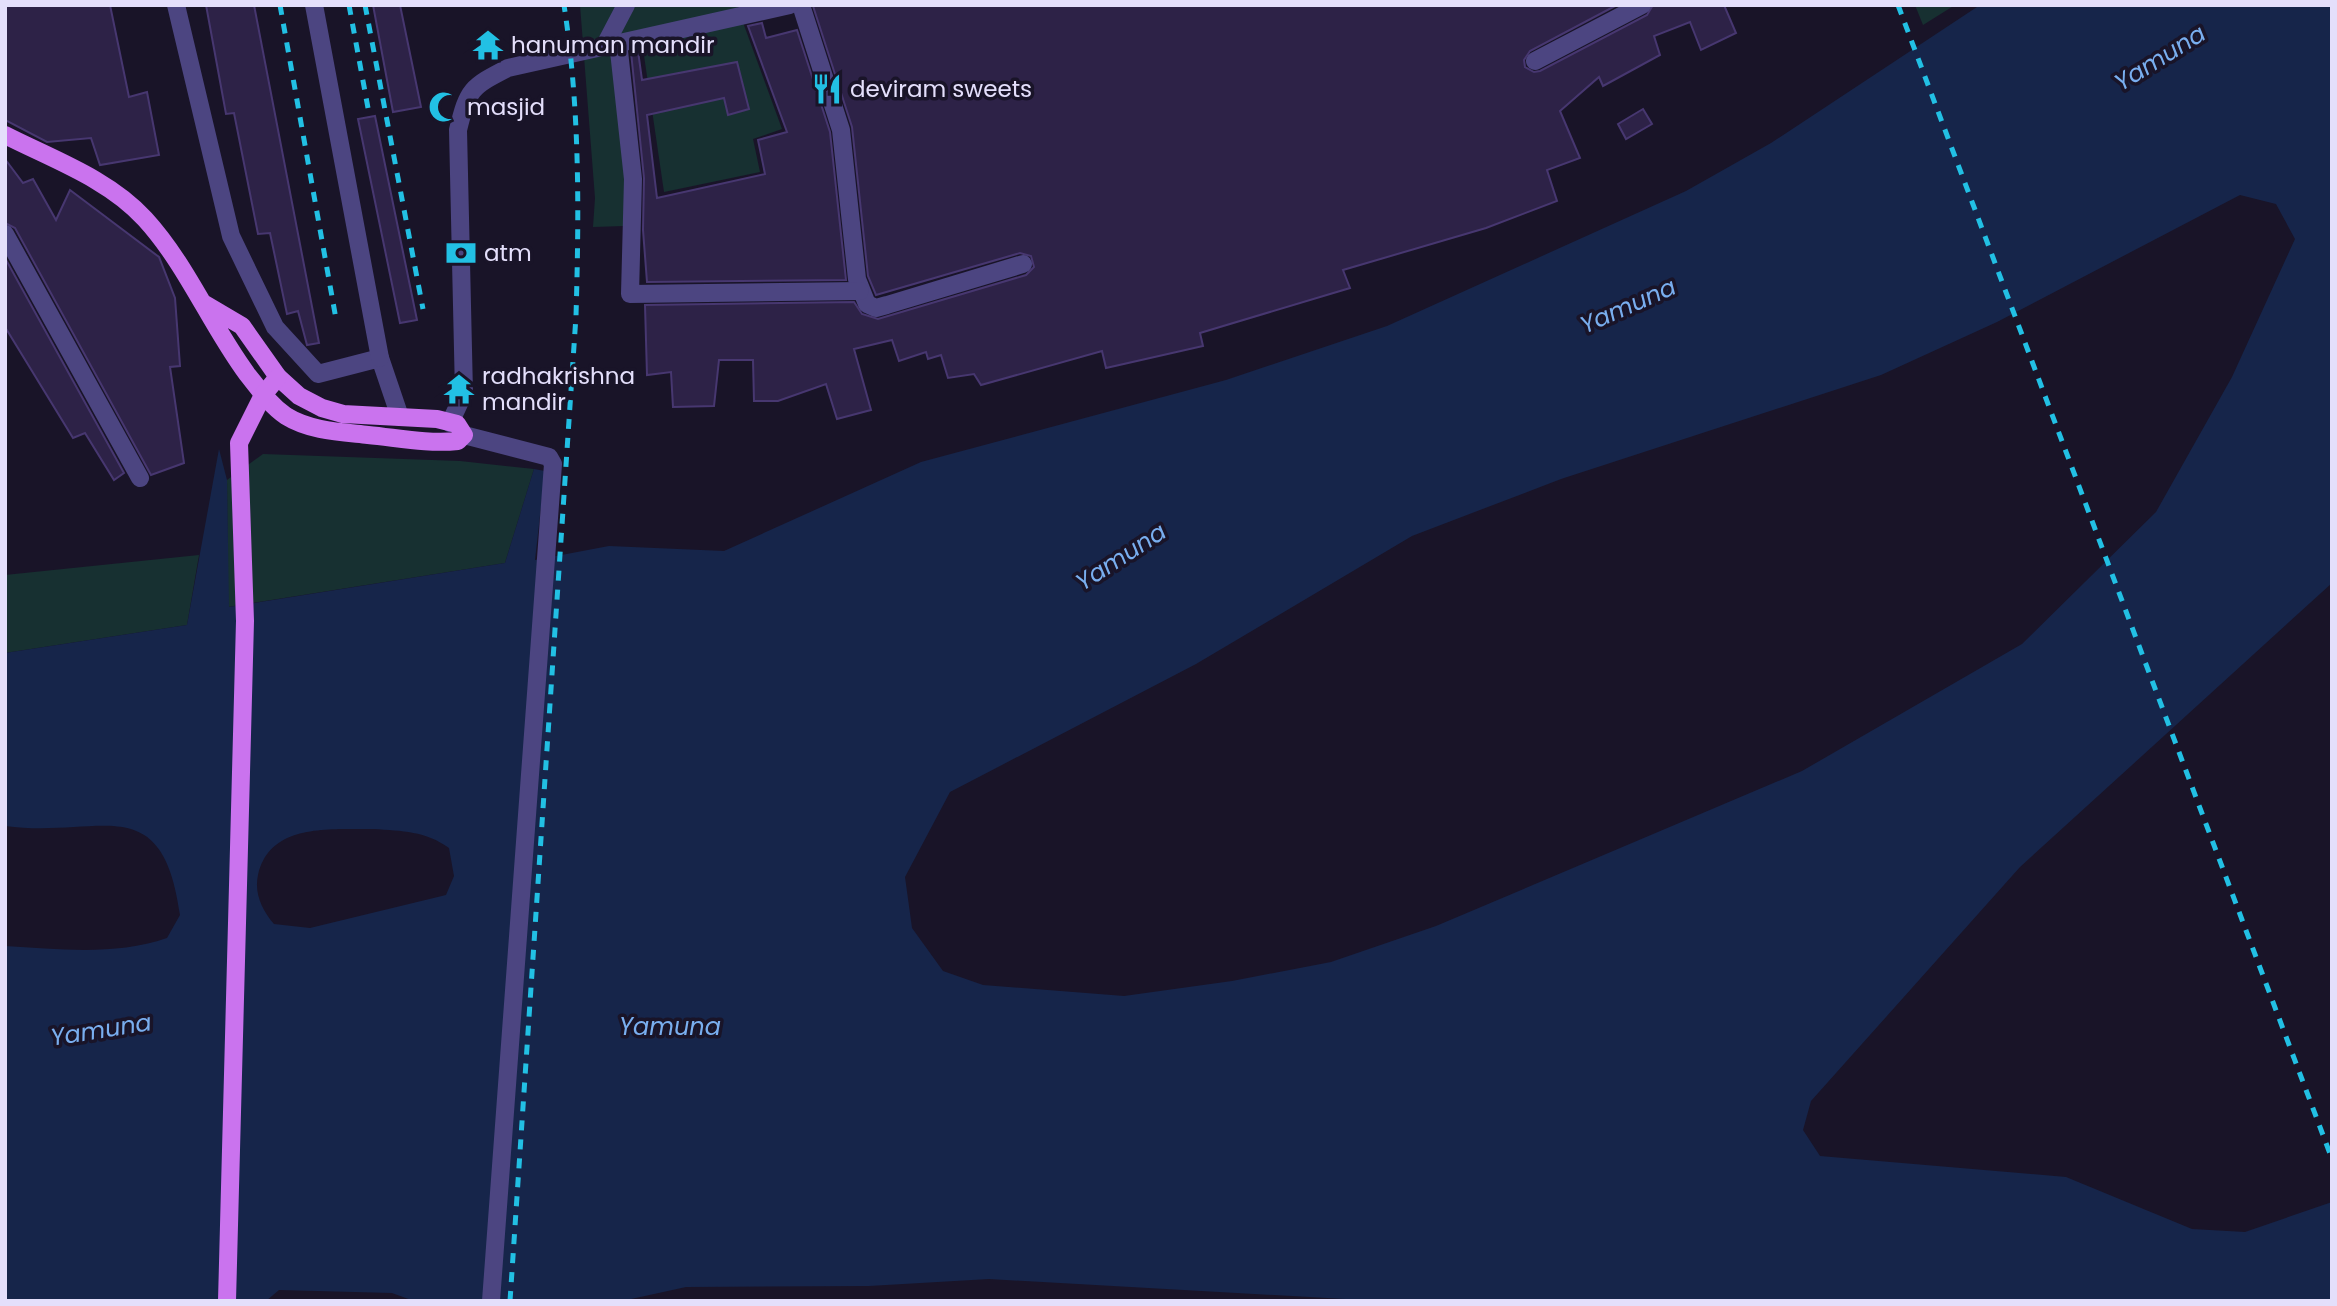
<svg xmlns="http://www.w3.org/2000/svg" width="2337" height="1306" font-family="Poppins,sans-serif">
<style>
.green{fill:#173031}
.water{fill:#16254a;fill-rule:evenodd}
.building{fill:#2d2247;stroke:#473770;stroke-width:2}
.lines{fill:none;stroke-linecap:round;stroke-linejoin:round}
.minor{stroke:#4c4581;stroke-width:18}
.major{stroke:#ca73ee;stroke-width:18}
.rail{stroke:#22c0e4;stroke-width:5;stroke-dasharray:10 9;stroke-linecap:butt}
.labels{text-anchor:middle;stroke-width:7;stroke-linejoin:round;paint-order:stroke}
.poi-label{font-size:23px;fill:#e4dffb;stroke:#191428;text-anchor:start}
.water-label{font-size:24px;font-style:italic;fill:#79aeef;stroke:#191428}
</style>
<rect width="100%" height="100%" fill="#191428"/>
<g class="green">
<path d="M580,5H740L737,6L782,129L753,139L760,172L664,192L642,42L613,49L629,178L624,226L593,227L595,198Z"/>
<path d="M1915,5H1955L1923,25Z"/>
<path d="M263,454L460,461L534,469L505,563L228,607L227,480Z"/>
<path d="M199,555L187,625L5,653V575Z"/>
</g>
<path class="water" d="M1980,5H2332V583L2020,867L1811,1101L1803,1130L1820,1156L2066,1177L2192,1229L2245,1232L2332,1202V1301H1380L989,1279L869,1286L686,1287L622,1301H414L392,1293L279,1290L266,1301H5V946C59,949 115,956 167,938L180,915C162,786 100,839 5,826V653L187,625L219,449L227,480L229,607L505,563L534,469L545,471L535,560L609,546L724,551L921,462L1226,380L1387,326L1686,191L1771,143ZM2240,195L2276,204L2295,239L2232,377L2156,512L2022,644L1802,771L1436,926L1331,962L1232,981L1124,996L983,985L943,971L912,928L905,877L950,792L1196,664L1412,536L1561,479L1881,375L1997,322ZM374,829C402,831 426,831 449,848L454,876L446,895L310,928L274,924C262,910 254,893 258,875C270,822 332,830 374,829Z"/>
<g class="building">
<path d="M5,5H110L129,97L147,92L159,155L100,165L91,138L47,142L5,120Z"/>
<path d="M206,5H254L319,343L307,345L298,311L287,314L270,233L258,234L234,113L226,114Z"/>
<path d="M373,5H400L421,107L393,112Z"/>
<path d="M1617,5L1530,51L1524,60L1525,67L1534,72L1540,71L1647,15L1653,5H1724L1736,33L1701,50L1690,22L1654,36L1660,55L1603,86L1599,77L1560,111L1580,158L1547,170L1557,201L1486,228L1343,270L1350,288L1200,333L1203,346L1106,368L1102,351L981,385L974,374L948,378L941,355L928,359L926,352L899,361L892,340L854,349L871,410L837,419L826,384L778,401H754L753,360H719L714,406L673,407L671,372L647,375L645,305L854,302L862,314L878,319L1026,275L1034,267L1031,256L1020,253L876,295L868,276L852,127L813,6Z"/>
<path d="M762,23L766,38L797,30L830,132L846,280L647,282L643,230L644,178L631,52L638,51L642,80L737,62L749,109L728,115L724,98L647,115L657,198L765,174L758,140L787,132L748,26Z"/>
<path d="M1643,109L1652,124L1626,139L1618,124Z"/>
<path d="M375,116L417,320L400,323L358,119Z"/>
<path d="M5,159L23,183L33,179L56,220L70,190L159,257L175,298L180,366L170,367L184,463L151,475L15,228L5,223Z"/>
<path d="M5,258L124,473L114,480L85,433L73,438L5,327Z"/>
</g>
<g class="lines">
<g class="minor">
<path d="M176,5L231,236L275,327L318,374L380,358L400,417"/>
<path d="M314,5L380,358"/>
<path d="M801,5L841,130L857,279L867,304L876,308L887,305L1023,264"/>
<path d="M618,42L633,179L630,294L860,291"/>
<path d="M605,45L626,5"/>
<path d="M1535,61L1642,5"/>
<path d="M5,234L140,478"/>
<path d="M450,423L464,393L458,130C468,89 471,87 508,68L790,5"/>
<path d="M464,435L549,457L553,464L491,1301"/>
</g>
<g class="major">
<path d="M5,135C52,159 109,179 145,219C187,265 210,324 247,374C259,389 270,405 286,416C310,431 341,432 368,435C399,438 427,444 458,441L464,435L457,424L437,419L343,414L322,408L299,396L278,377L242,326L203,303"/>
<path d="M227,1301L245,621L239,443L263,395L278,377"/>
</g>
<g class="rail">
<path d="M280,5L336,319"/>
<path d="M349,5L368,108"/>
<path d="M365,5L423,309"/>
<path d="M1898,5L2332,1159"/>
<path d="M510,1301L576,316C579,212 580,109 564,5"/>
</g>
</g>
<defs>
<g id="temple-bare" transform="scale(2.415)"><path d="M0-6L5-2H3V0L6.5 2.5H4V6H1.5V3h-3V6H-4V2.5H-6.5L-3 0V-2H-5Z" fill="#22c0e4" stroke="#191428" stroke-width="2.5" paint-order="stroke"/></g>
<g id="restaurant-bare" transform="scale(2.415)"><path d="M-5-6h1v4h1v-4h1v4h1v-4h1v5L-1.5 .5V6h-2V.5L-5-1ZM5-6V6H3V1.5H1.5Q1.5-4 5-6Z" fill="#22c0e4" stroke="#191428" stroke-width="2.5" paint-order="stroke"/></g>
<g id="mosque-bare" transform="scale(2.415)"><path d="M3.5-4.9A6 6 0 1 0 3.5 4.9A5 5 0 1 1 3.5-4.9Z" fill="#22c0e4" stroke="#191428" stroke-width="2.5" paint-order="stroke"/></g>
<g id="bank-bare" transform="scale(2.415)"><path d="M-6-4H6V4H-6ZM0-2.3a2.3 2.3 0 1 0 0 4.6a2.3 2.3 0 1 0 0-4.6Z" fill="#22c0e4" stroke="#191428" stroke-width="2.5" paint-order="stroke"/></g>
</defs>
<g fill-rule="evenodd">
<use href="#temple-bare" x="488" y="45"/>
<use href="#restaurant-bare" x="827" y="89"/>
<use href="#mosque-bare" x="444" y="107"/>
<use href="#bank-bare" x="461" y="253"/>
<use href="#temple-bare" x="459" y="389"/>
</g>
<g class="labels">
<g class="poi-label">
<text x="511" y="53">hanuman mandir</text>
<text x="850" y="97">deviram sweets</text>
<text x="467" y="115">masjid</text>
<text x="484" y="261">atm</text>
<text x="482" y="384">radhakrishna<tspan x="482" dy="26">mandir</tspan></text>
</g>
<g class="water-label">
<text transform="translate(2160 58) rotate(-32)" y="8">Yamuna</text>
<text transform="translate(1628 306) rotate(-24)" y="8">Yamuna</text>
<text transform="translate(1121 557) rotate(-33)" y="8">Yamuna</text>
<text x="670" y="1035">Yamuna</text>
<text transform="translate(101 1030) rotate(-9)" y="8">Yamuna</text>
</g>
</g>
<rect width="2337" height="1306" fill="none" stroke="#e4dffb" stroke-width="14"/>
</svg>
